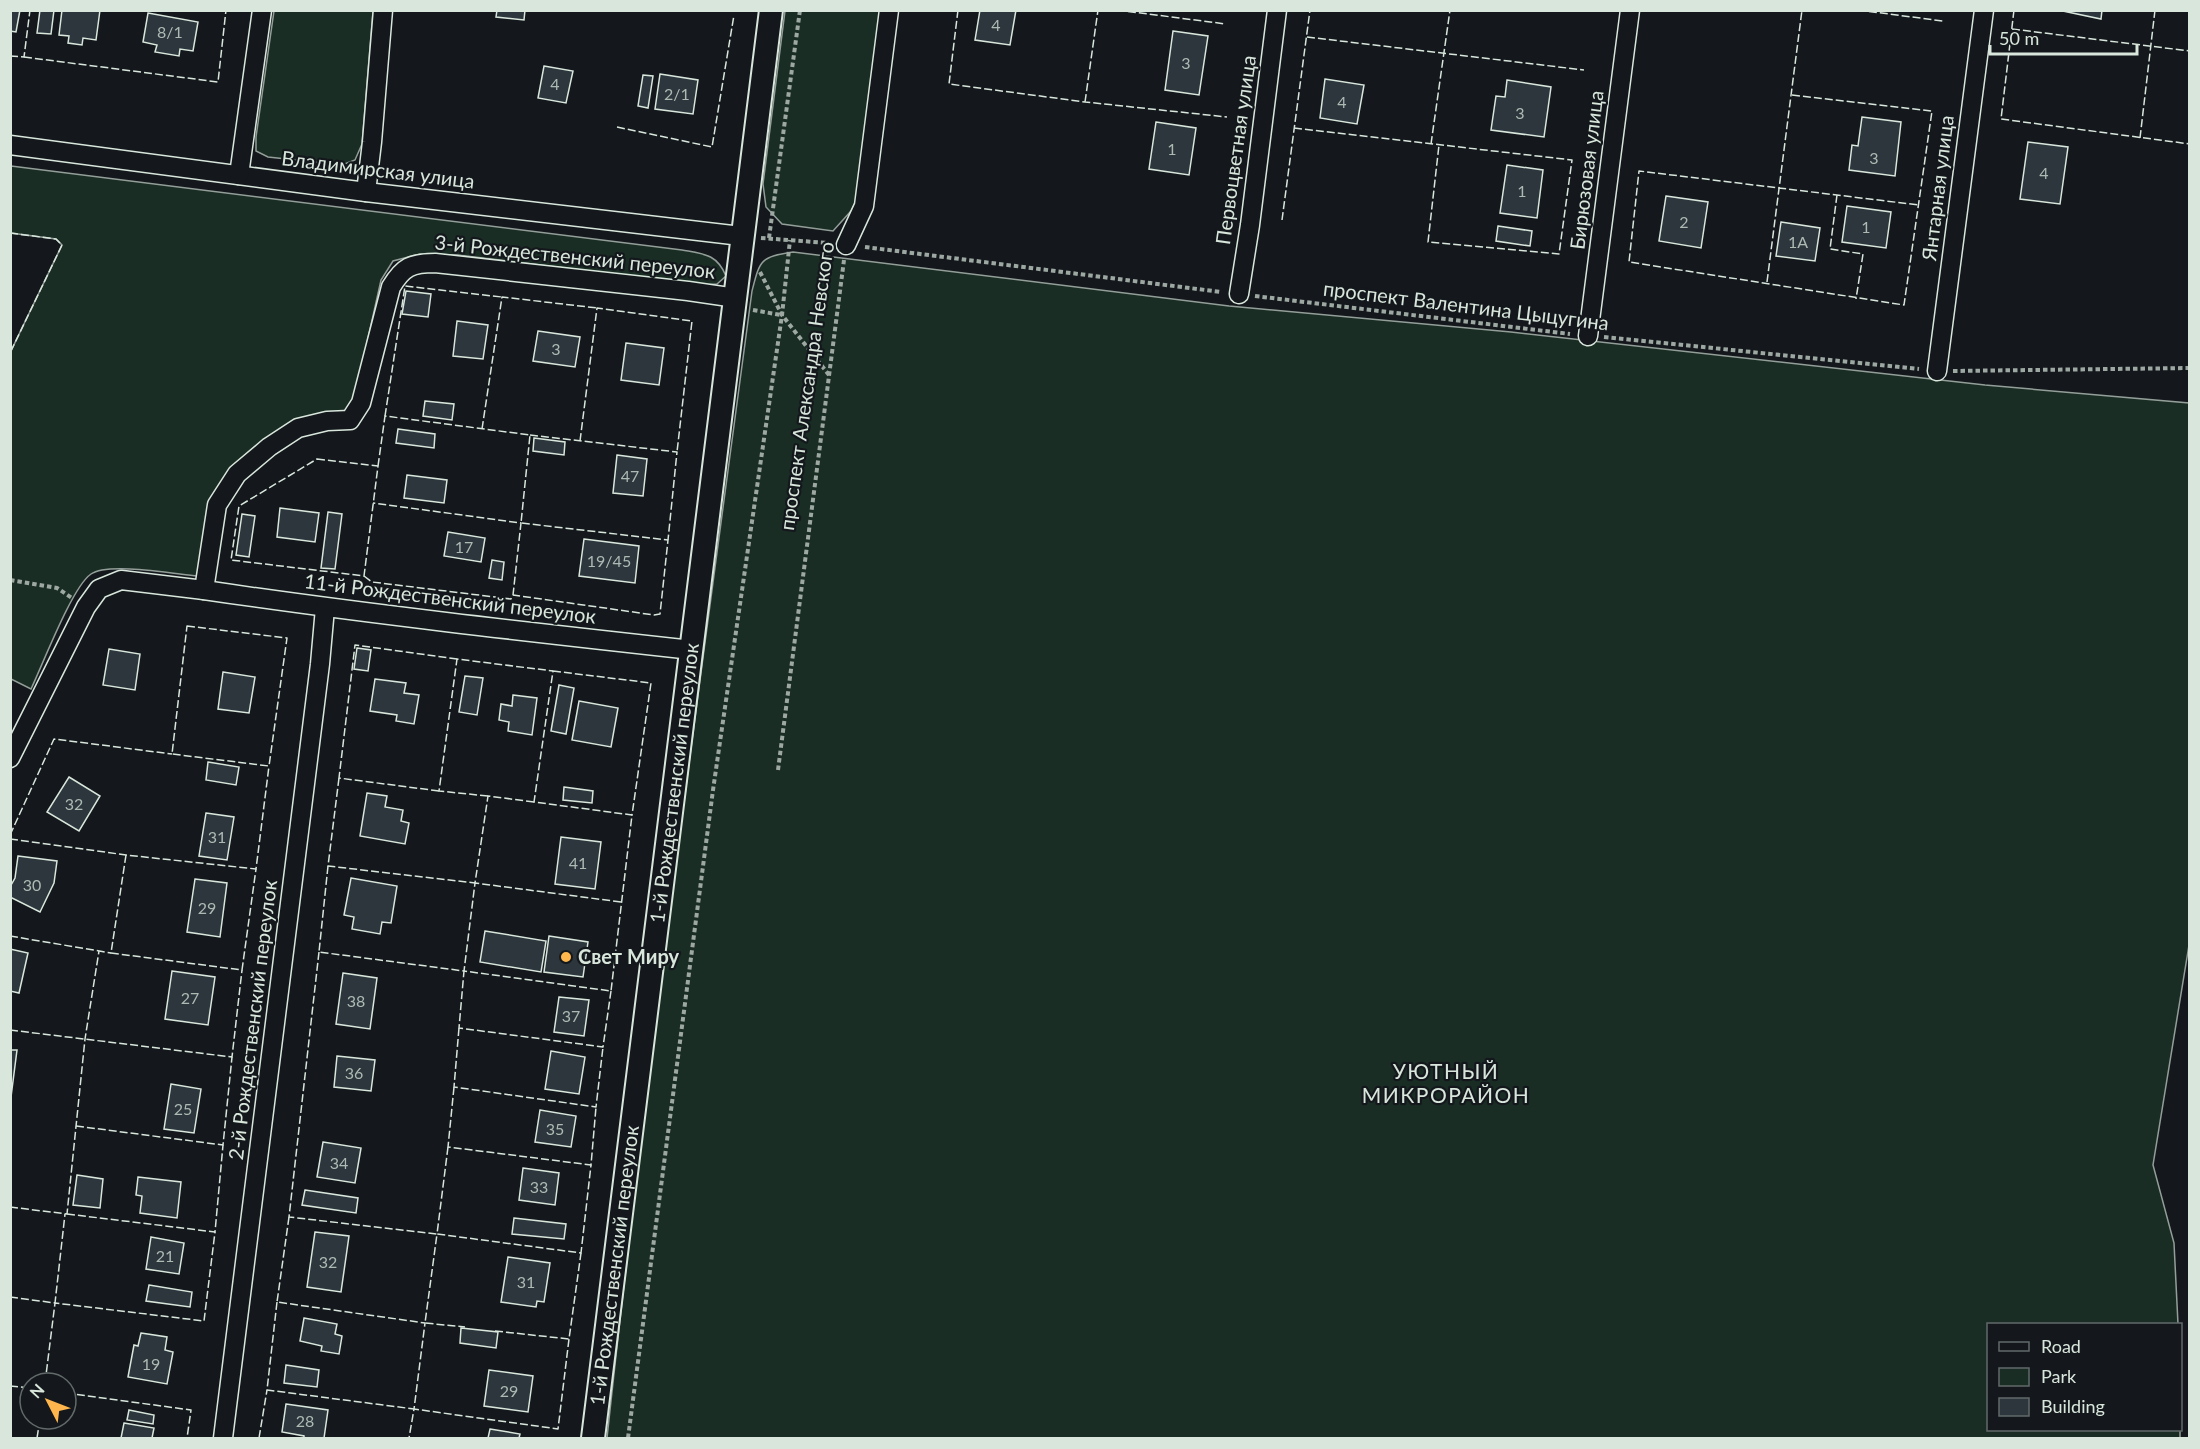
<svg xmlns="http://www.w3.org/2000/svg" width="2200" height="1449" font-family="Lato,sans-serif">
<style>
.green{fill:#1a2d24;stroke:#939e99;stroke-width:1.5}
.building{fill:#2c363c;stroke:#d8e6dc;stroke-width:1.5}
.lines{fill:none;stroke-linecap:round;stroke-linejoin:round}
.minor-casing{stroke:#d8e6dc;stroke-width:21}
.tertiary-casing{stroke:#d8e6dc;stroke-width:26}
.path{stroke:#9da8a2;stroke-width:4;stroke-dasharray:4.5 3;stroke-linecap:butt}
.minor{stroke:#14181c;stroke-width:18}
.tertiary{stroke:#14181c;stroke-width:22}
.fence{stroke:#d8e6dc;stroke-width:1.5;stroke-dasharray:8 3;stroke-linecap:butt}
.poi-dot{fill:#ffb74d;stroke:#14181c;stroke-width:2}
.labels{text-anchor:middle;stroke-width:4.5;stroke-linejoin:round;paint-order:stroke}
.number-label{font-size:16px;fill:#adbab4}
.street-label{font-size:20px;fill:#d8e6dc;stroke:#14181c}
.poi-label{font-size:20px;font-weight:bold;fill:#d8e6dc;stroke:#14181c;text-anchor:start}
.neighbourhood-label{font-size:21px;letter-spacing:1.5px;fill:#d8e6dc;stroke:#14181c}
</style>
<rect width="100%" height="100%" fill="#14181c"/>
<g class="green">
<path d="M274,11H373L362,144L355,160L342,165L268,157L256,151V137Z"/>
<path d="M785,11H881L858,198L851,211L833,231L782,224L766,207L763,184Z"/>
<path d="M11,166L682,250C704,254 717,254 726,276L717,284L704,285L458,255L420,254L393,261L381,280L356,392L346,411L325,413L228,476L197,576C175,574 108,562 91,574C72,587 43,664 31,689L11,679L10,353L62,245L56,239L11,233Z"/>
<path d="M793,252L1229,306L1511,332L1985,385L2189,403L2190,939L2153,1165L2174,1243L2178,1324H1988V1430H2180V1438H607C648,1055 701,674 752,291C760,260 760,257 793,252Z"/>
</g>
<g class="building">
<path d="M10,10H20L16,32L10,31Z"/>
<path d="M40,10H54L51,34L37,33Z"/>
<path d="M62,10H100L96,40L83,38L82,45L68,43L69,36L59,35Z"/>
<path d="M497,10H525L524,20L496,17Z"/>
<path d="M980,10H1016L1010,45L975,40Z"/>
<path d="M2058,10H2102L2101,19Z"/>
<path d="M148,13L198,22L193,51L180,49L179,56L155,52L157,45L143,42Z"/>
<path d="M1173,31L1208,36L1199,95L1165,90Z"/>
<path d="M544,66L573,71L566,103L538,98Z"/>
<path d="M660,74L698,80L693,114L655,109Z"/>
<path d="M643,75L653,76L648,108L638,106Z"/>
<path d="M1325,79L1364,85L1357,124L1320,118Z"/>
<path d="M1507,80L1551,87L1544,137L1491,130L1496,96L1505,97Z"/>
<path d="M1862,117L1901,122L1895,176L1849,170L1852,145L1858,146Z"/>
<path d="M1156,122L1196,128L1189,175L1149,169Z"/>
<path d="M2028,142L2068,147L2060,204L2020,199Z"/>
<path d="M1507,165L1543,170L1537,218L1500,213Z"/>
<path d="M1666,196L1708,202L1701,248L1659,241Z"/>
<path d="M1847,206L1891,212L1886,248L1842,242Z"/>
<path d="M1781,222L1820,228L1815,261L1776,256Z"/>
<path d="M1498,226L1532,231L1530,246L1496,241Z"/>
<path d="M406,291L431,294L428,317L402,314Z"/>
<path d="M457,321L488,325L483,359L453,356Z"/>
<path d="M538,331L580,337L575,367L533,361Z"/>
<path d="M626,343L664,348L659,385L621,380Z"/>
<path d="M425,401L454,404L452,420L423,416Z"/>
<path d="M398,429L435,434L434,448L396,443Z"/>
<path d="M534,438L565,442L564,455L533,451Z"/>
<path d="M617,455L647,459L643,496L613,493Z"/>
<path d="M407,475L447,480L444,503L404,498Z"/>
<path d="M280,508L319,513L315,542L277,537Z"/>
<path d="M328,512L342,514L335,569L321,568Z"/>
<path d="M242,514L255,516L249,557L236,555Z"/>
<path d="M448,532L485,538L481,562L444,556Z"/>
<path d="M584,539L639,546L635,583L579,576Z"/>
<path d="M492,560L504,562L502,580L489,578Z"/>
<path d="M357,648L371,650L368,671L354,669Z"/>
<path d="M109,649L140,654L135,690L103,685Z"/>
<path d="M223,672L255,677L249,713L218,709Z"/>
<path d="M465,676L483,678L477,715L459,712Z"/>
<path d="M375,679L406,683L404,693L419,695L414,724L396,721L397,715L370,711Z"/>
<path d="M559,685L574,688L566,734L551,731Z"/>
<path d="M513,695L537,698L532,735L508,731L509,722L499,720L501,704L512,706Z"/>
<path d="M579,701L618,708L611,747L572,740Z"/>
<path d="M208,762L239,767L236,785L206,780Z"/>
<path d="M69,777L100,796L79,831L47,812Z"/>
<path d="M564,787L593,791L592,803L563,800Z"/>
<path d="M367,793L387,796L385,807L403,810L401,821L409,823L405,844L360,836Z"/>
<path d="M206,813L234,817L227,860L199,856Z"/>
<path d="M561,837L601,842L595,889L555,884Z"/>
<path d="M18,856L57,861L54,883L40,912L10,897V887L15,878Z"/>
<path d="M351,878L397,886L391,923L382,922L380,934L352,929L354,917L344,915Z"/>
<path d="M195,879L227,883L220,937L187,932Z"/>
<path d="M485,931L546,941L541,972L480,962Z"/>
<path d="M549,936L588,942L583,977L544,972Z"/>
<path d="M10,949L28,953L19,993L10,991Z"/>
<path d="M172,971L215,977L208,1025L165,1019Z"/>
<path d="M343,973L377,978L370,1029L336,1024Z"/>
<path d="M559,997L589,1000L584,1036L554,1032Z"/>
<path d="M10,1050H17L11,1097H10Z"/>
<path d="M551,1051L585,1057L579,1094L545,1089Z"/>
<path d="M337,1056L375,1060L371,1091L334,1087Z"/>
<path d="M171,1084L201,1089L194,1133L164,1129Z"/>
<path d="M540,1110L576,1116L571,1147L535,1142Z"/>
<path d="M323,1142L361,1148L355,1183L317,1177Z"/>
<path d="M523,1168L559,1173L555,1205L519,1200Z"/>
<path d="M77,1175L103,1179L100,1208L73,1205Z"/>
<path d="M138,1177L181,1182L177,1218L140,1213L142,1196L136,1195Z"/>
<path d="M305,1190L358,1198L356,1213L302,1205Z"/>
<path d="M514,1218L566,1224L564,1239L512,1234Z"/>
<path d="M315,1232L349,1236L341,1292L307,1287Z"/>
<path d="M151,1237L184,1243L179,1274L146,1269Z"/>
<path d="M508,1257L550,1263L544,1302L537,1301L536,1307L501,1302Z"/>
<path d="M149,1285L192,1292L190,1307L146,1301Z"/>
<path d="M304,1318L337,1324L335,1334L342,1336L339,1354L321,1351L322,1346L300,1341Z"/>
<path d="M461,1328L498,1332L496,1348L460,1343Z"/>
<path d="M141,1333L167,1337L165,1350L173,1352L167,1384L128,1377L134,1345L138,1346Z"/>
<path d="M286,1365L319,1370L317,1387L284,1383Z"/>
<path d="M489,1370L533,1376L528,1412L484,1406Z"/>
<path d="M286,1404L328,1410L324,1438H304V1436L282,1432Z"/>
<path d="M129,1410L154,1415L153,1424L127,1420Z"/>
<path d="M124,1423L154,1428L152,1438H121Z"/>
<path d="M490,1429L520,1434L519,1438H488Z"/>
</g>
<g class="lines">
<g class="minor-casing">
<g id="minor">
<path d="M10,145L366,192L741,236"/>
<path d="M239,175L262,10"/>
<path d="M366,192L372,142L383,10"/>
<path d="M846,245L864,206L889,10"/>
<path d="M1239,294L1250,225L1277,10"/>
<path d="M1588,336L1630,10"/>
<path d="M1937,371L1984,10"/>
<path d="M204,590C366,614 529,632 692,650"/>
<path d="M10,758L86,607L99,589L121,580L204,590L217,505L237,474L269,447L298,428L327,421L350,420L361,403L391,287C403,267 411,263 435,263L688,291L736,298"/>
<path d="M223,1438L320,664L325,608"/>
</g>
</g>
<g class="tertiary-casing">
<g id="tertiary">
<path id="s1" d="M593,1438L771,10"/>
</g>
</g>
<g class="path">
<path d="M761,238L828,243"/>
<path d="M769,238L800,10"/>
<path d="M865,247L1221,292"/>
<path d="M760,272L782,315L829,375"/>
<path d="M1255,296L1570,334"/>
<path d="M753,310L781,315"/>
<path d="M1604,337L1919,369"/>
<path d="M1953,371L2190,368"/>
<path d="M10,580L57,588L72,598"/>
<path d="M778,770L844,260"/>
<path d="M628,1438L713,790L782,315L790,240"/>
</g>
<use href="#minor" class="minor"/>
<use href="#tertiary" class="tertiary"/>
<g class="fence">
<path d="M958,10L949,84L1085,102L1227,117"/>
<path d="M1117,10L1226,24"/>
<path d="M1858,10L1943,21"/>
<path d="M2014,10L2001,119L2190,144"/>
<path d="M2012,29L2190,51"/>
<path d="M1307,37L1584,70"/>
<path d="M10,56L24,57L30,10"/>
<path d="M24,57L218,82L226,10"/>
<path d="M1792,95L1932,111L1904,305L1629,262L1639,171L1919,205"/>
<path d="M1085,102L1098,10"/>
<path d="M617,127L712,147L734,15"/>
<path d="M1294,128L1572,160L1559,254L1428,242L1439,145"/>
<path d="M2140,138L2155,10"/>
<path d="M1431,144L1450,10"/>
<path d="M1837,195L1830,249L1863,254L1856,299"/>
<path d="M1282,220L1310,10"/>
<path d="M10,233L56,239L62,245L10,353"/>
<path d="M1767,282L1802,10"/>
<path d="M385,416L405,286L502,297"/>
<path d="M482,429L502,297L597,308"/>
<path d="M530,435L677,452L668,540"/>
<path d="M580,441L597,308L692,321L677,452"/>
<path d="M317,459L378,466L364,576L231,560L239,506Z"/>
<path d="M378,466L385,416L530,435L521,523L668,540L660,614L654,615L513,595"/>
<path d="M364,576L372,582L511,599L513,595L521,523L373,503"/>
<path d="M187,626L287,638L269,766L172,754Z"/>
<path d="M553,671L651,683L632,815L534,802Z"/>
<path d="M339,778L328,866L475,883L488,796L534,802"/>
<path d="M439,791L339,778L355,645L457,659"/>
<path d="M488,796L439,791L457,659L553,671"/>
<path d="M10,835L54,739L172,754"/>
<path d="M10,839L126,855L256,869L269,766"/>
<path d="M126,855L111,953L242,970L256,869"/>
<path d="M328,866L319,952L464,971L459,1028L603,1047L611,991"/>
<path d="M621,902L475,883L464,971L611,991L632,815"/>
<path d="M10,936L111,953"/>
<path d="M319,952L289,1217L437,1234L425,1323L465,1327"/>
<path d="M459,1028L454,1087L596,1107L603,1047"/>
<path d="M10,1030L232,1057L242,970"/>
<path d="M454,1087L448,1147L591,1165L596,1107"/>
<path d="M76,1126L223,1145L232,1057"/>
<path d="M448,1147L437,1234L581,1253L591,1165"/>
<path d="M10,1207L67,1214L85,1039L99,951"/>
<path d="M67,1214L215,1232L223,1145"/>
<path d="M289,1217L277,1302L425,1323L414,1409L558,1429L569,1339"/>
<path d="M10,1297L55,1303L65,1214"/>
<path d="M277,1302L267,1390L414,1409L409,1438"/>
<path d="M495,1331L569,1339L581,1253"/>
<path d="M45,1383L55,1303L204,1321L215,1232"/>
<path d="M10,1386L30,1388"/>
<path d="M66,1393L191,1410L187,1438"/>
<path d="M37,1438L40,1419"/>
<path d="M259,1438L267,1390"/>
</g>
</g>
<circle class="poi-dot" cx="566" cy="957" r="6"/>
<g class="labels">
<g class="number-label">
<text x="996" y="31">4</text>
<text x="170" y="38">8/1</text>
<text x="1186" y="69">3</text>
<text x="555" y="90">4</text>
<text x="677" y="100">2/1</text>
<text x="1342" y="108">4</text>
<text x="1520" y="119">3</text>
<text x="1172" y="155">1</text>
<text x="1874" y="164">3</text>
<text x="2044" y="179">4</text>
<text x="1522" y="197">1</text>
<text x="1684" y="228">2</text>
<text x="1866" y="233">1</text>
<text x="1798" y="248">1А</text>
<text x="556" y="355">3</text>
<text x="630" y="482">47</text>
<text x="464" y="553">17</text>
<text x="609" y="567">19/45</text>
<text x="74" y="810">32</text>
<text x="217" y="843">31</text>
<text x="578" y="869">41</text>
<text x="32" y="891">30</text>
<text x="207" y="914">29</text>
<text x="190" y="1004">27</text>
<text x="356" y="1007">38</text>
<text x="571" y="1022">37</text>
<text x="354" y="1079">36</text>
<text x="183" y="1115">25</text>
<text x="555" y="1135">35</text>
<text x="339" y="1169">34</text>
<text x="539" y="1193">33</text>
<text x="165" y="1262">21</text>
<text x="328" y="1268">32</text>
<text x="526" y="1288">31</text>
<text x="151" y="1370">19</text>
<text x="509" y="1397">29</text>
<text x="305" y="1427">28</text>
</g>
<g class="street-label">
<text transform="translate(1236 150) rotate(-82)" y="7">Первоцветная улица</text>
<text transform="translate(378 170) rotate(7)" y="7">Владимирская улица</text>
<text transform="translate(1587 170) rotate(-83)" y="7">Бирюзовая улица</text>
<text transform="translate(1938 188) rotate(-83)" y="7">Янтарная улица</text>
<text transform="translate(575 257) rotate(6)" y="7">3-й Рождественский переулок</text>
<text transform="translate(1466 306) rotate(7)" y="7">проспект Валентина Цыцугина</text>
<text transform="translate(807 386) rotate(-82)" y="7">проспект Александра Невского</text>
<text transform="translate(450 599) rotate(7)" y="7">11-й Рождественский переулок</text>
<text dy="7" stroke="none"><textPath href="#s1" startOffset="660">1-й Рождественский переулок</textPath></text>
<text transform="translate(253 1020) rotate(-83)" y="7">2-й Рождественский переулок</text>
<text dy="7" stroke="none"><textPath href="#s1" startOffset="174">1-й Рождественский переулок</textPath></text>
</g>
<g class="poi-label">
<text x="578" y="964">Свет Миру</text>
</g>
<g class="neighbourhood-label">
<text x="1446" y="1079">УЮТНЫЙ<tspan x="1446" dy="24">МИКРОРАЙОН</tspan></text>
</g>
</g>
<rect width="2200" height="1449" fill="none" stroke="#d8e6dc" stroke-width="24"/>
<rect x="1987" y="1323" width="195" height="108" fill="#14181c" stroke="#626a69" stroke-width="1.5"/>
<rect x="1999" y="1342" width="30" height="9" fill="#14181c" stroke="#626a69" stroke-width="1.5"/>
<text x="2041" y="1353" font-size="18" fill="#d8e6dc">Road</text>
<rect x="1999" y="1368" width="30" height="18" fill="#1a2d24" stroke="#626a69" stroke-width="1.5"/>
<text x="2041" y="1383" font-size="18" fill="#d8e6dc">Park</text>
<rect x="1999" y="1398" width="30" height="18" fill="#2c363c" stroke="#626a69" stroke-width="1.5"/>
<text x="2041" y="1413" font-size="18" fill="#d8e6dc">Building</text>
<g transform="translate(48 1401) rotate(312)"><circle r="28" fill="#14181c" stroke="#626a69" stroke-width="1.5"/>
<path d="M0-4.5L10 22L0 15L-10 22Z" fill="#ffb74d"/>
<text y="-9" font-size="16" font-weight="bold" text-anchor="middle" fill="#d8e6dc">N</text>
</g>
<path d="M1990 45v9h147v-9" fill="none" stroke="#d8e6dc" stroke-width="3"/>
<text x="1999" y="45" font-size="18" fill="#d8e6dc" stroke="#14181c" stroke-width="4.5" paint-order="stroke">50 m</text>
</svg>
